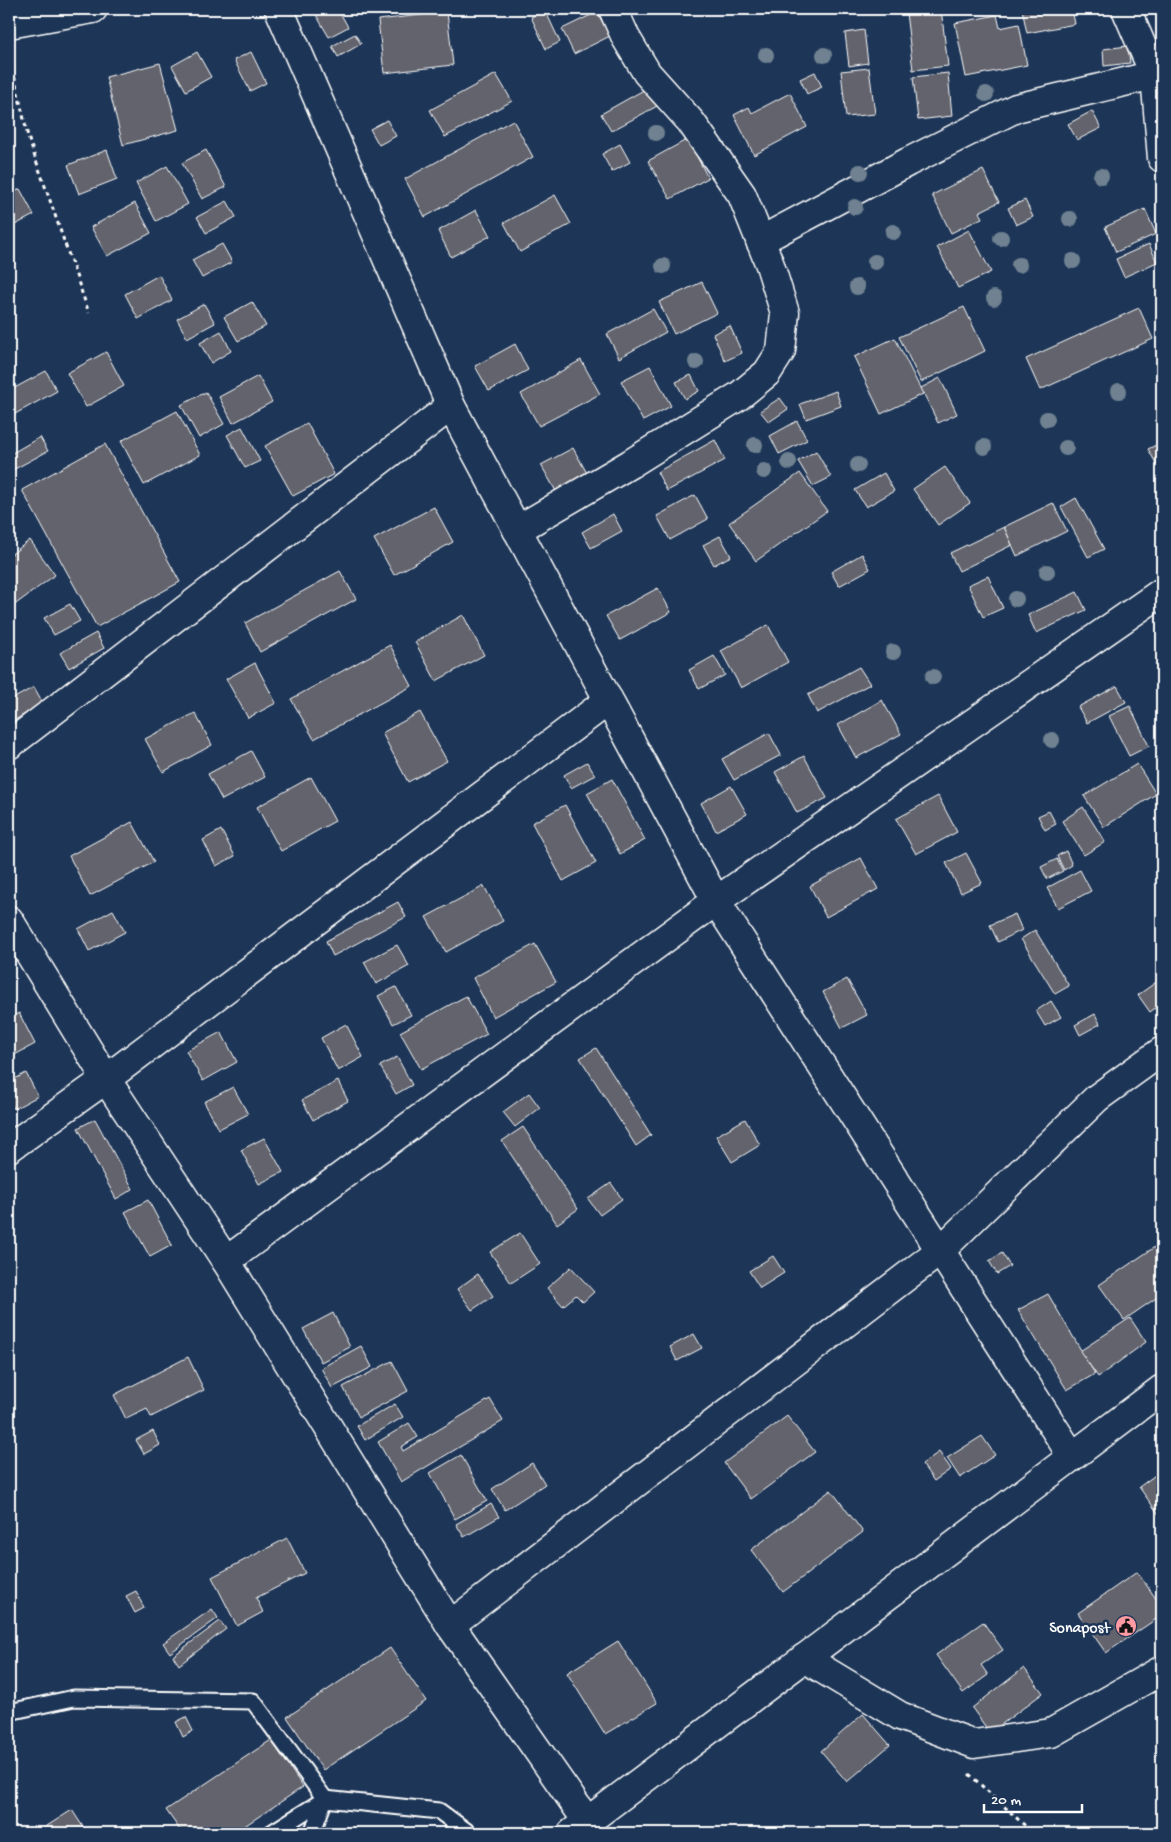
<svg xmlns="http://www.w3.org/2000/svg" width="1171" height="1842" font-family="'Gochi Hand',sans-serif">
<style>
.building{fill:#62646c;stroke:#fff}
.lines{fill:none;stroke-linecap:round;stroke-linejoin:round}
.lane-casing{stroke:#fff;stroke-width:19}
.street-casing{stroke:#fff;stroke-width:31}
.secondary-casing{stroke:#fff;stroke-width:31}
.path{stroke:#fff;stroke-width:3;stroke-dasharray:4 4;stroke-linecap:butt}
.lane{stroke:#1d3557;stroke-width:15}
.street{stroke:#1d3557;stroke-width:28}
.secondary{stroke:#1d3557;stroke-width:28}
.tree{fill:#6f8291}
.labels{text-anchor:middle;stroke-width:5;stroke-linejoin:round;paint-order:stroke}
.poi-label{font-size:16px;fill:#fff;stroke:#1d3557;text-anchor:end}
</style>
<rect width="100%" height="100%" fill="#1d3557"/>
<filter id="ink" filterUnits="userSpaceOnUse"><feTurbulence type="fractalNoise" baseFrequency=".02" numOctaves="2"/><feDisplacementMap in="SourceGraphic" scale="10" xChannelSelector="R" yChannelSelector="G"/><feConvolveMatrix kernelMatrix="1 2 1 2 8 2 1 2 1" color-interpolation-filters="sRGB"/></filter>
<g filter="url(#ink)">
<g class="building">
<path d="M322,9H338L348,27L329,37L315,13Z"/>
<path d="M941,9L948,66L913,70L906,13Z"/>
<path d="M1022,9H1072L1075,24L1027,33Z"/>
<path d="M545,10L560,42L546,49L531,17Z"/>
<path d="M447,12L453,65L384,73L378,20Z"/>
<path d="M597,12L610,36L574,54L562,29Z"/>
<path d="M997,15L1000,28L1019,24L1027,65L966,77L955,23Z"/>
<path d="M864,30L868,63L849,66L845,33Z"/>
<path d="M355,34L361,44L338,57L332,46Z"/>
<path d="M1128,46L1130,63L1104,66L1103,49Z"/>
<path d="M197,52L211,77L186,91L172,66Z"/>
<path d="M251,52L266,83L250,91L234,60Z"/>
<path d="M160,63L178,130L123,145L106,77Z"/>
<path d="M869,68L875,114L846,117L841,71Z"/>
<path d="M815,72L822,87L807,94L800,79Z"/>
<path d="M948,73L952,116L918,120L913,77Z"/>
<path d="M496,74L512,101L445,137L430,110Z"/>
<path d="M649,87L659,105L611,131L601,114Z"/>
<path d="M790,93L807,127L754,155L734,115L749,107L752,113Z"/>
<path d="M1092,111L1101,128L1077,140L1068,124Z"/>
<path d="M387,120L396,136L379,145L370,129Z"/>
<path d="M513,120L533,157L425,217L405,179Z"/>
<path d="M688,139L708,178L670,199L648,161Z"/>
<path d="M620,144L630,162L612,172L602,154Z"/>
<path d="M107,150L117,179L79,194L68,165Z"/>
<path d="M206,150L226,187L202,199L182,163Z"/>
<path d="M167,166L188,204L156,221L136,183Z"/>
<path d="M983,170L999,202L979,212L982,218L951,233L932,195Z"/>
<path d="M20,189L34,215L9,228V195Z"/>
<path d="M555,195L571,224L520,252L504,223Z"/>
<path d="M1025,200L1033,217L1016,225L1008,208Z"/>
<path d="M227,201L236,217L206,233L197,217Z"/>
<path d="M135,203L151,233L107,256L91,227Z"/>
<path d="M1145,209L1156,234L1116,252L1105,227Z"/>
<path d="M476,210L490,236L451,257L438,231Z"/>
<path d="M969,230L991,272L958,288L937,247Z"/>
<path d="M222,244L232,262L202,278L192,260Z"/>
<path d="M1149,244L1157,262L1124,277L1116,259Z"/>
<path d="M159,275L172,300L138,319L125,294Z"/>
<path d="M702,282L717,313L674,334L659,302Z"/>
<path d="M252,302L266,326L238,341L224,317Z"/>
<path d="M204,304L215,323L187,338L177,319Z"/>
<path d="M964,307L985,351L921,382L899,337Z"/>
<path d="M1139,308L1153,339L1040,390L1026,359Z"/>
<path d="M653,309L666,332L619,358L607,334Z"/>
<path d="M730,326L742,353L725,361L713,334Z"/>
<path d="M221,331L231,351L211,363L200,343Z"/>
<path d="M895,338L923,394L881,414L854,357Z"/>
<path d="M515,344L528,370L489,391L475,366Z"/>
<path d="M106,352L124,386L86,407L67,373Z"/>
<path d="M581,360L600,394L539,426L521,394Z"/>
<path d="M650,366L671,406L643,421L621,381Z"/>
<path d="M46,371L57,391L15,414L9,402V391Z"/>
<path d="M691,375L699,391L685,399L676,382Z"/>
<path d="M258,376L272,402L233,423L219,397Z"/>
<path d="M940,378L957,414L938,423L921,388Z"/>
<path d="M836,391L841,406L806,419L800,404Z"/>
<path d="M206,392L224,424L199,438L181,405Z"/>
<path d="M780,398L788,409L769,422L760,411Z"/>
<path d="M177,411L200,455L144,485L121,441Z"/>
<path d="M797,421L807,440L779,454L770,436Z"/>
<path d="M307,423L334,474L293,496L265,446Z"/>
<path d="M242,427L260,461L245,468L227,435Z"/>
<path d="M40,437L48,451L9,472V455Z"/>
<path d="M715,440L725,460L667,491L657,472Z"/>
<path d="M1162,442V462L1157,465L1148,449Z"/>
<path d="M105,444L180,582L97,627L22,490Z"/>
<path d="M573,448L588,475L557,493L541,465Z"/>
<path d="M816,451L831,477L813,486L798,461Z"/>
<path d="M945,467L970,503L938,525L913,489Z"/>
<path d="M800,473L827,511L756,561L729,523Z"/>
<path d="M884,473L894,491L866,507L855,490Z"/>
<path d="M695,495L708,519L670,540L657,516Z"/>
<path d="M1076,498L1104,549L1088,557L1061,507Z"/>
<path d="M1053,503L1067,531L1017,556L1004,527Z"/>
<path d="M434,507L453,542L394,575L374,539Z"/>
<path d="M613,514L622,531L591,548L582,532Z"/>
<path d="M1162,517V532L1156,521Z"/>
<path d="M1004,527L1012,545L959,571L950,553Z"/>
<path d="M720,536L731,556L714,565L703,545Z"/>
<path d="M30,540L55,575L9,609V556Z"/>
<path d="M862,554L870,569L839,586L831,572Z"/>
<path d="M340,571L356,599L260,652L245,623Z"/>
<path d="M988,576L1003,608L983,617L968,585Z"/>
<path d="M658,588L671,612L620,640L606,616Z"/>
<path d="M1077,592L1086,610L1036,633L1028,615Z"/>
<path d="M70,604L80,621L54,635L44,618Z"/>
<path d="M463,615L484,655L436,681L415,642Z"/>
<path d="M768,625L788,662L741,688L721,651Z"/>
<path d="M96,633L104,648L69,668L60,653Z"/>
<path d="M390,645L412,686L314,739L291,699Z"/>
<path d="M714,656L725,675L699,689L689,670Z"/>
<path d="M255,663L276,703L248,718L226,679Z"/>
<path d="M859,667L870,684L817,713L808,695Z"/>
<path d="M1117,686L1126,702L1087,723L1078,707Z"/>
<path d="M34,687L43,703L10,723L9,701Z"/>
<path d="M882,700L901,734L856,758L838,725Z"/>
<path d="M1130,706L1149,746L1129,756L1109,716Z"/>
<path d="M420,712L447,761L408,782L382,733Z"/>
<path d="M195,713L212,745L163,772L145,739Z"/>
<path d="M769,733L781,755L734,780L722,759Z"/>
<path d="M251,751L265,777L222,800L208,774Z"/>
<path d="M804,756L827,798L797,813L775,772Z"/>
<path d="M587,762L595,775L571,788L564,775Z"/>
<path d="M1137,764L1156,794L1104,827L1084,796Z"/>
<path d="M311,777L335,821L281,851L257,807Z"/>
<path d="M612,779L645,840L620,854L587,793Z"/>
<path d="M731,786L747,814L716,831L701,803Z"/>
<path d="M938,796L957,832L916,854L896,819Z"/>
<path d="M565,805L596,863L563,881L532,823Z"/>
<path d="M1083,807L1105,842L1084,855L1062,821Z"/>
<path d="M1049,811L1056,824L1045,830L1038,816Z"/>
<path d="M132,822L154,862L90,896L69,856Z"/>
<path d="M221,830L235,856L216,866L203,840Z"/>
<path d="M1066,851L1072,865L1064,870L1057,856Z"/>
<path d="M966,853L982,883L961,893L946,863Z"/>
<path d="M861,858L878,889L826,917L810,886Z"/>
<path d="M1057,859L1063,871L1047,879L1041,867Z"/>
<path d="M1080,870L1091,891L1058,908L1047,888Z"/>
<path d="M484,886L503,921L446,952L426,917Z"/>
<path d="M398,902L406,917L333,956L326,941Z"/>
<path d="M113,910L125,932L89,951L78,929Z"/>
<path d="M1015,914L1022,930L998,942L990,925Z"/>
<path d="M1035,930L1069,986L1055,994L1021,939Z"/>
<path d="M535,944L556,982L493,1017L473,978Z"/>
<path d="M397,945L409,966L376,984L364,962Z"/>
<path d="M1162,978V1003L1150,1012L1138,995Z"/>
<path d="M847,979L867,1015L842,1028L823,992Z"/>
<path d="M396,987L411,1015L393,1024L378,996Z"/>
<path d="M466,996L487,1034L421,1069L400,1032Z"/>
<path d="M1051,1001L1061,1017L1045,1026L1036,1011Z"/>
<path d="M19,1013L35,1044L9,1058V1018Z"/>
<path d="M1095,1014L1100,1024L1080,1035L1075,1025Z"/>
<path d="M346,1024L363,1057L338,1071L321,1038Z"/>
<path d="M221,1032L237,1062L203,1081L186,1051Z"/>
<path d="M596,1048L651,1135L636,1146L580,1058Z"/>
<path d="M397,1057L412,1085L396,1094L380,1066Z"/>
<path d="M26,1073L38,1096L14,1109L9,1098V1082Z"/>
<path d="M338,1081L348,1101L313,1120L302,1100Z"/>
<path d="M233,1087L248,1114L219,1129L204,1102Z"/>
<path d="M529,1093L540,1108L515,1127L503,1112Z"/>
<path d="M95,1119L133,1189L116,1199L78,1128Z"/>
<path d="M745,1119L760,1145L732,1162L716,1136Z"/>
<path d="M523,1127L578,1209L557,1224L502,1141Z"/>
<path d="M264,1138L283,1172L259,1184L241,1150Z"/>
<path d="M611,1183L622,1199L600,1215L588,1199Z"/>
<path d="M148,1200L172,1245L150,1257L125,1212Z"/>
<path d="M520,1233L540,1264L511,1283L490,1252Z"/>
<path d="M1162,1242V1294L1124,1320L1099,1285Z"/>
<path d="M1002,1253L1010,1266L997,1274L989,1261Z"/>
<path d="M773,1256L784,1273L760,1288L749,1271Z"/>
<path d="M571,1267L594,1292L583,1302L576,1295L563,1306L547,1288Z"/>
<path d="M478,1274L493,1296L472,1310L457,1289Z"/>
<path d="M1048,1294L1095,1374L1067,1390L1018,1310Z"/>
<path d="M333,1313L350,1347L321,1362L303,1329Z"/>
<path d="M1130,1318L1146,1342L1098,1377L1080,1351Z"/>
<path d="M694,1334L702,1348L677,1361L670,1347Z"/>
<path d="M361,1346L372,1367L332,1388L321,1368Z"/>
<path d="M188,1357L204,1390L151,1417L147,1409L126,1419L114,1395Z"/>
<path d="M392,1361L408,1391L359,1417L343,1387Z"/>
<path d="M490,1399L503,1421L401,1482L378,1442L409,1423L418,1437L401,1447L403,1451Z"/>
<path d="M395,1404L403,1417L365,1440L357,1426Z"/>
<path d="M787,1416L815,1452L751,1499L724,1463Z"/>
<path d="M153,1431L160,1445L144,1454L136,1440Z"/>
<path d="M982,1436L995,1455L960,1478L947,1458Z"/>
<path d="M939,1452L951,1469L934,1481L922,1464Z"/>
<path d="M461,1455L487,1501L455,1519L430,1473Z"/>
<path d="M532,1463L545,1484L505,1510L492,1489Z"/>
<path d="M1162,1470V1519L1139,1487Z"/>
<path d="M831,1490L863,1532L783,1592L751,1550Z"/>
<path d="M491,1504L499,1517L464,1537L456,1524Z"/>
<path d="M287,1538L305,1573L256,1598L263,1612L237,1626L212,1577Z"/>
<path d="M1137,1572L1162,1607V1615L1106,1653L1078,1613Z"/>
<path d="M136,1591L144,1608L135,1613L126,1596Z"/>
<path d="M212,1609L218,1618L170,1653L163,1643Z"/>
<path d="M220,1621L226,1629L179,1665L173,1656Z"/>
<path d="M983,1622L1003,1650L981,1665L988,1675L963,1693L936,1655Z"/>
<path d="M618,1641L657,1703L605,1734L567,1673Z"/>
<path d="M390,1648L426,1701L323,1770L287,1717Z"/>
<path d="M1024,1668L1043,1693L990,1733L972,1708Z"/>
<path d="M863,1714L890,1745L847,1782L821,1751Z"/>
<path d="M186,1717L193,1731L183,1737L176,1722Z"/>
<path d="M271,1740L303,1787L234,1833H182L166,1810Z"/>
<path d="M72,1810L87,1833H36Z"/>
<path d="M819,1826L825,1833H810Z"/>
</g>
<g class="lines">
<g class="lane-casing">
<g id="lane">
<path d="M9,1712L74,1698L253,1701L325,1799L439,1811L469,1833"/>
<path d="M271,1833L325,1799"/>
<path d="M312,1833L325,1799"/>
</g>
</g>
<g class="street-casing">
<g id="street">
<path d="M279,9L451,406L716,901L1072,1456"/>
<path d="M1126,9L1155,76L1162,158"/>
<path d="M9,24L93,9"/>
<path d="M760,241L908,162L1016,108L1162,73"/>
<path d="M517,530L630,464L739,396L767,373L781,351L785,313L770,265L742,195L691,122L647,73L626,38L613,9"/>
<path d="M9,745L451,406"/>
<path d="M9,1148L106,1079L609,700"/>
<path d="M226,1261L716,901L1162,592"/>
<path d="M450,1625L941,1250L1097,1098L1162,1051"/>
<path d="M804,1658L900,1716L974,1744L1051,1733L1162,1670"/>
</g>
</g>
<g class="secondary-casing">
<g id="secondary">
<path d="M9,920L106,1079L226,1261L450,1625L587,1821"/>
<path d="M572,1833L1162,1389"/>
</g>
</g>
<g class="path">
<path d="M9,53L28,137L89,313"/>
<path d="M969,1774L1033,1833"/>
</g>
<use href="#lane" class="lane"/>
<use href="#street" class="street"/>
<use href="#secondary" class="secondary"/>
</g>
<g class="tree">
<circle cx="766" cy="55" r="8"/>
<circle cx="824" cy="55" r="8"/>
<circle cx="986" cy="94" r="8"/>
<circle cx="656" cy="133" r="8"/>
<circle cx="860" cy="172" r="8"/>
<circle cx="1101" cy="176" r="8"/>
<circle cx="855" cy="207" r="8"/>
<circle cx="1070" cy="219" r="8"/>
<circle cx="893" cy="232" r="8"/>
<circle cx="1001" cy="238" r="8"/>
<circle cx="1073" cy="261" r="8"/>
<circle cx="875" cy="262" r="8"/>
<circle cx="1019" cy="265" r="8"/>
<circle cx="663" cy="266" r="8"/>
<circle cx="857" cy="287" r="8"/>
<circle cx="994" cy="298" r="8"/>
<circle cx="696" cy="362" r="8"/>
<circle cx="1119" cy="391" r="8"/>
<circle cx="1047" cy="419" r="8"/>
<circle cx="755" cy="445" r="8"/>
<circle cx="984" cy="447" r="8"/>
<circle cx="1066" cy="448" r="8"/>
<circle cx="789" cy="462" r="8"/>
<circle cx="858" cy="465" r="8"/>
<circle cx="764" cy="471" r="8"/>
<circle cx="1047" cy="572" r="8"/>
<circle cx="1016" cy="599" r="8"/>
<circle cx="893" cy="652" r="8"/>
<circle cx="933" cy="677" r="8"/>
<circle cx="1052" cy="740" r="8"/>
</g>
</g>
<defs>
<g id="civic-disc" transform="scale(1.125)"><circle r="9.5" fill="#ff9aa2" stroke="#1d3557"/><path d="M-.6-6.5H3V-4.5H.6V-3L4-1V1h2V6H-6V1h2V-1L-.6-3ZM-1.2 2.5V6h2.4V2.5Z" fill="#111"/></g>
</defs>
<g fill-rule="evenodd">
<use href="#civic-disc" x="1126" y="1626"/>
</g>
<g class="labels">
<g class="poi-label">
<text x="1110" y="1632">Sonapost</text>
</g>
</g>
<rect width="1171" height="1842" fill="none" stroke="#1d3557" stroke-width="30"/>
<rect x="15" y="15" width="1141" height="1812" fill="none" stroke="#fff" stroke-width="2" filter="url(#ink)"/>
<path d="M984 1804v8h98v-8" fill="none" stroke="#ffffff" stroke-width="2.5"/>
<text x="991" y="1804" font-size="15" fill="#ffffff" stroke="#1d3557" stroke-width="4" paint-order="stroke">20 m</text>
</svg>
